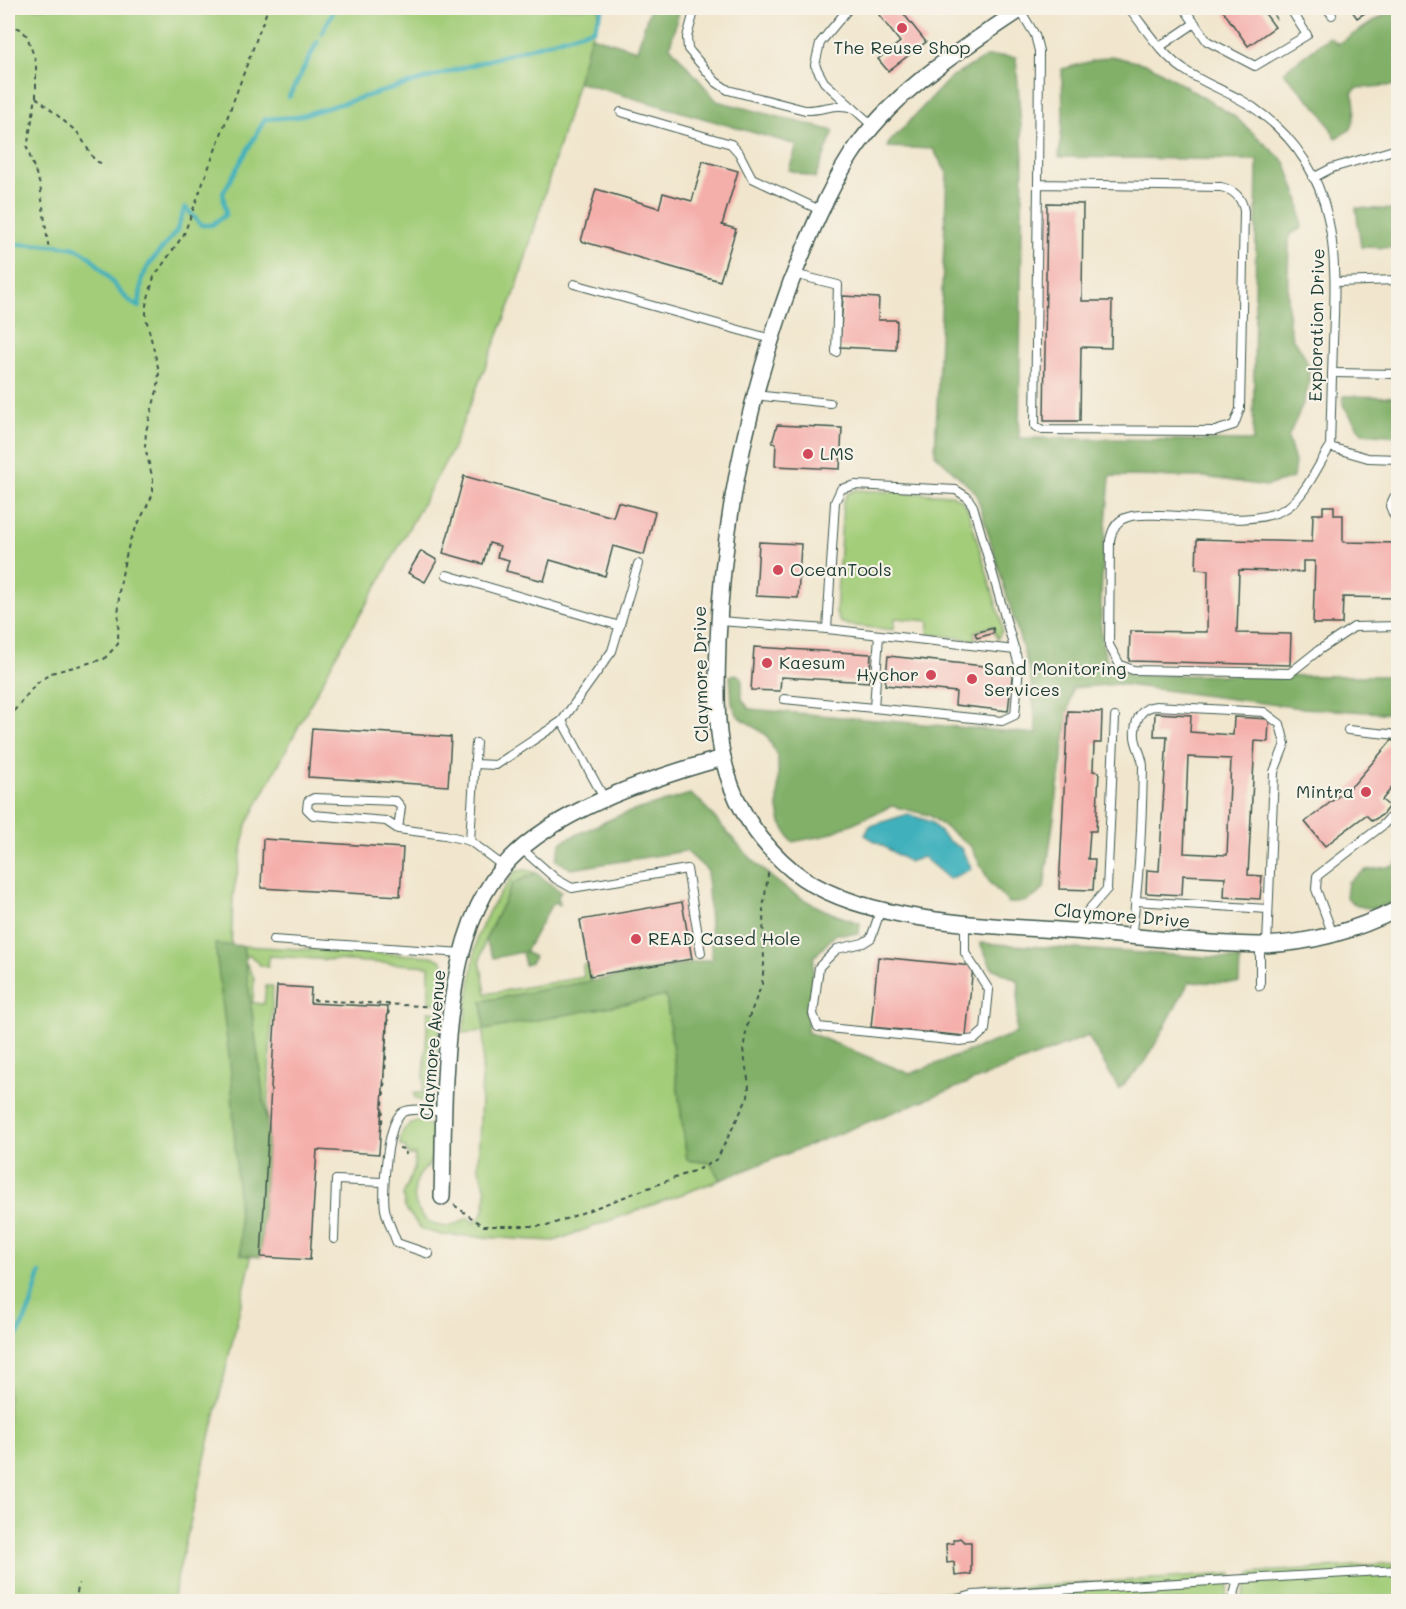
<svg xmlns="http://www.w3.org/2000/svg" width="1406" height="1609" font-family="Mali,sans-serif">
<style>
.green{fill:#a3cd79;stroke:#618556;stroke-width:1.5}
.forest{fill:#82b069;stroke:#50764e;stroke-width:1.5}
.water{fill:#41b1bc;stroke:#307778;stroke-width:1.5}
.lines{fill:none;stroke-linecap:round;stroke-linejoin:round}
.stream{stroke:#41b1bc;stroke-width:4.5}
.building{fill:#f5afab;fill-rule:evenodd}
.service-casing{stroke:#3e564b;stroke-width:10}
.minor-casing{stroke:#3e564b;stroke-width:18}
.path{stroke:#3e564b;stroke-width:2;stroke-dasharray:4.5 4.5;stroke-linecap:butt}
.service{stroke:#fff;stroke-width:8}
.minor{stroke:#fff;stroke-width:15}
.poi-dot{fill:#d1495b;stroke:#f7f3e8;stroke-width:2}
.labels{text-anchor:middle;stroke-width:4.5;stroke-linejoin:round;paint-order:stroke}
.poi-label{font-size:18px;fill:#1f3d34;stroke:#f7f3e8;text-anchor:start}
.street-label{font-size:18px;fill:#1f3d34;stroke:#f7f3e8}
</style>
<rect width="100%" height="100%" fill="#f7f3e8"/>
<filter id="ink" filterUnits="userSpaceOnUse"><feTurbulence type="fractalNoise" baseFrequency=".0167" numOctaves="2"/><feDisplacementMap in="SourceGraphic" scale="12" xChannelSelector="R" yChannelSelector="G"/><feConvolveMatrix kernelMatrix="1 2 1 2 8 2 1 2 1" color-interpolation-filters="sRGB"/></filter>
<filter id="wash" filterUnits="userSpaceOnUse"><feTurbulence type="fractalNoise" baseFrequency=".008" numOctaves="4" result="noise"/><feDisplacementMap in="SourceGraphic" scale="24" xChannelSelector="R" yChannelSelector="G"/><feGaussianBlur stdDeviation="1.35" result="paint"/><feColorMatrix in="noise" values="0 0 0 0 0 0 0 0 0 0 0 0 0 0 0 0 0 1.4 0 .05"/><feComposite in="paint" operator="in"/></filter>
<g filter="url(#wash)">
<rect width="100%" height="100%" fill="#f1e6cd"/>
<g class="green">
<path d="M8,8H600L516,290L452,450L376,588L338,652L247,824L233,895L231,950L241,1043L250,1265L172,1601L8,1602Z"/>
<path d="M856,490L952,495L963,501L968,510L1001,620L1002,631L997,639L993,626L974,632L976,640L928,634L929,621L895,618L894,630L848,625L840,622L836,613L843,503L847,494Z"/>
<path d="M526,870L536,873L513,883L485,940L480,961L486,994L584,977L583,965L588,964L591,981L482,1001L666,996L687,1160L711,1163L720,1180L554,1241L442,1235L421,1229L405,1208L403,1195L414,1169L415,1155H408L405,1147L400,1146C400,1128 406,1126 421,1120L433,1128C433,1138 435,1152 431,1161C429,1167 422,1170 419,1176C410,1193 414,1215 433,1224C447,1230 458,1225 468,1217L474,1223L482,1215L485,1206L486,1190L478,1166L484,1031L463,1033L477,937L491,907L516,871Z"/>
<path d="M243,946L432,956L442,961L444,966L441,1003H429V966L269,956L268,967L260,965L250,955L245,958Z"/>
<path d="M245,961L254,978L253,1003L264,1004L266,986H273L267,1122Z"/>
<path d="M428,1011L441,1012L434,1091C431,1100 422,1103 415,1098L414,1093H423Z"/>
<path d="M1398,1563V1601L1241,1602L1251,1573Z"/>
<path d="M1232,1574L1225,1601L790,1602Z"/>
</g>
<g class="forest">
<path d="M650,8H680L670,46L717,101L834,131L815,178L789,170L797,145L577,82L591,36L637,50Z"/>
<path d="M1395,8H1398V85L1357,88L1352,93C1357,105 1355,117 1351,129L1336,138L1321,112L1283,72L1329,37L1338,44Z"/>
<path d="M1000,56L1016,57L1023,156L1019,438L1253,441L1257,160L1059,157L1063,116L1062,69L1111,56L1150,65L1234,116L1285,162L1299,201L1302,228L1289,235C1289,263 1286,294 1289,322C1291,343 1296,340 1304,355C1319,383 1298,412 1288,438L1295,462L1293,478L1266,486L1205,477L1110,476C1108,513 1093,629 1106,657C1110,668 1120,672 1131,675L1398,676V714L1301,708L1118,684L1072,688L1044,888C1033,900 1024,904 1009,903L990,883L971,847L929,815L892,806L824,836L792,842L781,823L778,809V757L766,735L738,716L732,704L730,676L736,674L742,678V699L749,709L1037,734L1030,673L976,493L935,454L947,173L933,149L888,147V144L950,78L986,57Z"/>
<path d="M1356,208L1398,210V248L1361,247Z"/>
<path d="M1343,396L1398,397V436L1362,433L1343,405Z"/>
<path d="M690,794L700,801C752,861 780,899 860,923L859,934H836L814,957L807,1032L910,1074L1016,1033L1019,981L992,968L980,943L1240,959L1239,983L1189,982L1146,1061L1119,1089L1088,1036L720,1180L711,1163L687,1160L666,996L484,1030L482,1001L712,959L707,870L686,851L571,869L556,860L561,843L567,839L620,815Z"/>
<path d="M1398,861V900C1380,909 1363,914 1346,897L1348,882L1366,870L1394,866Z"/>
<path d="M536,873L561,892L558,896L560,905L553,902L525,952L534,957L531,963L525,965L522,952L494,958L485,940L513,883Z"/>
<path d="M215,944L243,946L268,1131L261,1257L241,1255L231,1073Z"/>
</g>
<path class="water" d="M908,814L931,822L947,840L961,848L972,869L949,879L923,857L909,862L865,835L870,826Z"/>
<g class="lines">
<g class="stream">
<path d="M322,33L335,8"/>
<path d="M289,97L318,41"/>
<path d="M8,244C24,245 64,243 78,249C101,259 117,297 139,307L142,278L150,263L176,232L185,207L201,225H212L226,214L223,193L265,119L296,117L594,29L603,8"/>
<path d="M8,1356L31,1306L40,1273"/>
</g>
</g>
<g id="blocks">
<g class="building">
<path d="M889,8H899L926,42L888,71L878,59L900,42L879,15Z"/>
<path d="M1221,8H1261L1275,27L1248,46Z"/>
<path d="M1350,8H1373L1357,18Z"/>
<path d="M703,161L738,171L722,225L736,229L720,281L581,241L596,189L659,208L663,193L692,201Z"/>
<path d="M1047,203L1083,204L1082,301H1112L1111,348L1081,347L1080,421H1044Z"/>
<path d="M843,296L879,298L878,320H897L896,350L840,347Z"/>
<path d="M777,425L842,428L840,469L775,466L776,443H772Z"/>
<path d="M464,476L613,517L618,502L655,512L644,555L613,546L605,576L550,560L544,581L506,571L509,560L497,557L500,546L489,543L483,564L443,553Z"/>
<path d="M1323,506H1334V515H1343V542L1398,543V598L1343,597L1342,624H1313L1315,561H1303V572L1239,570L1237,633L1291,634L1290,665L1129,661L1130,631L1207,632L1208,570L1196,569L1197,539L1312,542L1313,514H1323Z"/>
<path d="M759,542L801,544L798,598L756,596Z"/>
<path d="M421,551L437,560L425,582L408,573Z"/>
<path d="M993,628L994,633L977,638L975,633Z"/>
<path d="M754,647L871,654L869,682L781,677L780,691L751,690Z"/>
<path d="M888,656L1013,669L1008,711L955,705L956,692L885,685Z"/>
<path d="M1068,711L1102,712L1101,743H1094L1093,771L1099,772L1096,831H1090L1088,859H1095L1093,890L1059,889Z"/>
<path d="M1155,713L1191,715L1190,732L1233,735L1234,717L1269,719L1268,742L1255,741L1248,875L1262,876L1260,899L1224,897L1225,877L1183,875L1182,895L1146,893L1147,870L1159,871L1167,736H1154ZM1188,757L1231,759L1227,855L1184,853Z"/>
<path d="M312,728L451,737L448,786L308,777Z"/>
<path d="M1392,740L1398,745V780L1382,800L1389,806L1382,815L1372,821L1366,815L1325,846L1305,822L1354,784Z"/>
<path d="M263,839L403,848L400,896L261,888Z"/>
<path d="M682,902L692,959L590,976L580,920Z"/>
<path d="M878,957L973,966L966,1036L871,1027Z"/>
<path d="M277,986L311,988L310,1003L388,1007L379,1154L317,1150L310,1260L261,1257Z"/>
<path d="M960,1538L964,1542H971V1574L955,1576L954,1562L947,1563L946,1544L954,1543L953,1540Z"/>
</g>
</g>
</g>
<g filter="url(#ink)">
<use href="#blocks" fill-opacity="0" stroke="#3e564b" stroke-width="1.5"/>
<g class="lines">
<g class="service-casing">
<g id="service">
<path d="M695,8L687,37L688,49L716,82L728,90L805,110C822,111 835,102 853,108"/>
<path d="M849,8L820,43L815,65L824,82L873,126"/>
<path d="M1129,8C1145,28 1162,55 1183,69C1208,87 1238,94 1262,114C1339,173 1337,255 1333,342C1332,377 1331,412 1330,447L1368,458L1398,459"/>
<path d="M1184,8L1207,41L1255,66L1307,35L1290,8"/>
<path d="M1327,8L1332,15"/>
<path d="M1020,10L1035,35L1039,51L1038,184L1221,187C1234,190 1242,197 1244,211L1240,409L1234,425L1215,431L1043,430L1035,426L1038,184"/>
<path d="M1161,46L1195,23"/>
<path d="M621,112L731,144L739,153L752,178L822,211"/>
<path d="M1313,178L1332,168L1397,149"/>
<path d="M794,274L838,285L836,352"/>
<path d="M1336,282L1398,280"/>
<path d="M574,284L771,339"/>
<path d="M1332,373L1398,374"/>
<path d="M754,395L830,403"/>
<path d="M1330,447C1318,465 1306,494 1288,507C1259,527 1196,516 1161,515C1149,515 1132,513 1121,520C1114,525 1112,532 1110,540L1109,645L1120,665L1133,670L1290,673L1319,650L1354,627L1398,626"/>
<path d="M1398,496L1394,497L1390,506L1394,516L1398,519"/>
<path d="M447,575L620,626"/>
<path d="M719,621L827,629L1015,650"/>
<path d="M784,699L1002,721L1015,715L1019,665L973,506L967,497L956,490L855,485L841,489L835,502L827,629"/>
<path d="M874,708L879,635"/>
<path d="M562,721L604,798"/>
<path d="M1348,730L1398,735"/>
<path d="M475,764L496,765L562,721L612,651L638,564"/>
<path d="M398,829L401,807L396,801L314,798L308,801L307,809L313,815L386,821L398,829L445,835L470,841L503,866"/>
<path d="M470,841L476,743"/>
<path d="M522,849L556,879L572,888L687,869L701,953"/>
<path d="M1135,901L1268,909"/>
<path d="M881,909L871,938L863,943L837,949L819,967L813,1014L818,1027L960,1041L975,1039L985,1030L989,990L965,953V922"/>
<path d="M1076,931L1085,914L1107,889L1115,717"/>
<path d="M1333,935L1316,889L1317,876L1383,825L1398,809"/>
<path d="M1131,936C1140,881 1142,822 1143,767C1143,754 1133,744 1135,731C1136,718 1142,707 1156,706L1264,712L1280,724L1285,744L1274,772L1267,945"/>
<path d="M273,940L462,953"/>
<path d="M1260,986V945"/>
<path d="M334,1239L336,1180L382,1182"/>
<path d="M429,1254L397,1243C393,1232 387,1220 385,1209C382,1191 387,1120 403,1112C414,1107 433,1111 445,1112"/>
<path d="M947,1602L973,1595L1398,1570"/>
<path d="M1232,1602L1238,1580"/>
</g>
</g>
<g class="minor-casing">
<g id="minor">
<path d="M1023,8C959,51 894,90 851,155C826,194 808,239 791,282C748,398 723,517 718,641C717,684 714,732 727,773C738,811 762,845 792,870C860,926 998,925 1084,932C1142,937 1201,944 1260,945C1309,944 1355,931 1398,909"/>
<path d="M442,1197C445,1101 438,944 502,868C549,811 654,777 723,758"/>
</g>
</g>
<g class="path">
<path d="M1269,8L1278,21"/>
<path d="M8,25L21,29L27,36L36,62V97L27,148L40,185L49,251"/>
<path d="M36,97L79,134L95,161L101,163"/>
<path d="M8,718L36,684L51,673L104,659L118,644L119,592L124,564L130,540L153,494V480L145,447L146,431L158,387L159,371L146,318V305L154,277L184,234L268,8"/>
<path d="M313,1000L438,1007"/>
<path d="M382,1123L389,1004"/>
<path d="M399,1148L405,1149L406,1155"/>
<path d="M454,1205L483,1226H547L704,1167L717,1159L748,1097L749,1085L743,1049L749,1017L762,984L764,964L763,909L769,868"/>
<path d="M75,1602L79,1583"/>
</g>
<use href="#service" class="service"/>
<use href="#minor" class="minor"/>
</g>
</g>
<g class="poi-dot">
<circle cx="902" cy="28" r="6"/>
<circle cx="808" cy="454" r="6"/>
<circle cx="778" cy="570" r="6"/>
<circle cx="767" cy="663" r="6"/>
<circle cx="931" cy="675" r="6"/>
<circle cx="972" cy="679" r="6"/>
<circle cx="1366" cy="792" r="6"/>
<circle cx="636" cy="939" r="6"/>
</g>
<g class="labels">
<g class="poi-label">
<text x="902" y="54" text-anchor="middle">The Reuse Shop</text>
<text x="820" y="460">LMS</text>
<text x="790" y="576">OceanTools</text>
<text x="779" y="669">Kaesum</text>
<text x="984" y="675">Sand Monitoring<tspan x="984" dy="21">Services</tspan></text>
<text x="919" y="681" text-anchor="end">Hychor</text>
<text x="1354" y="798" text-anchor="end">Mintra</text>
<text x="648" y="945">READ Cased Hole</text>
</g>
<g class="street-label">
<text transform="translate(1317 325) rotate(-89)" y="6">Exploration Drive</text>
<text transform="translate(701 674) rotate(-91)" y="6">Claymore Drive</text>
<text transform="translate(1122 916) rotate(5)" y="6">Claymore Drive</text>
<text transform="translate(433 1045) rotate(-85)" y="6">Claymore Avenue</text>
</g>
</g>
<rect width="1406" height="1609" fill="none" stroke="#f7f3e8" stroke-width="30"/>
</svg>
